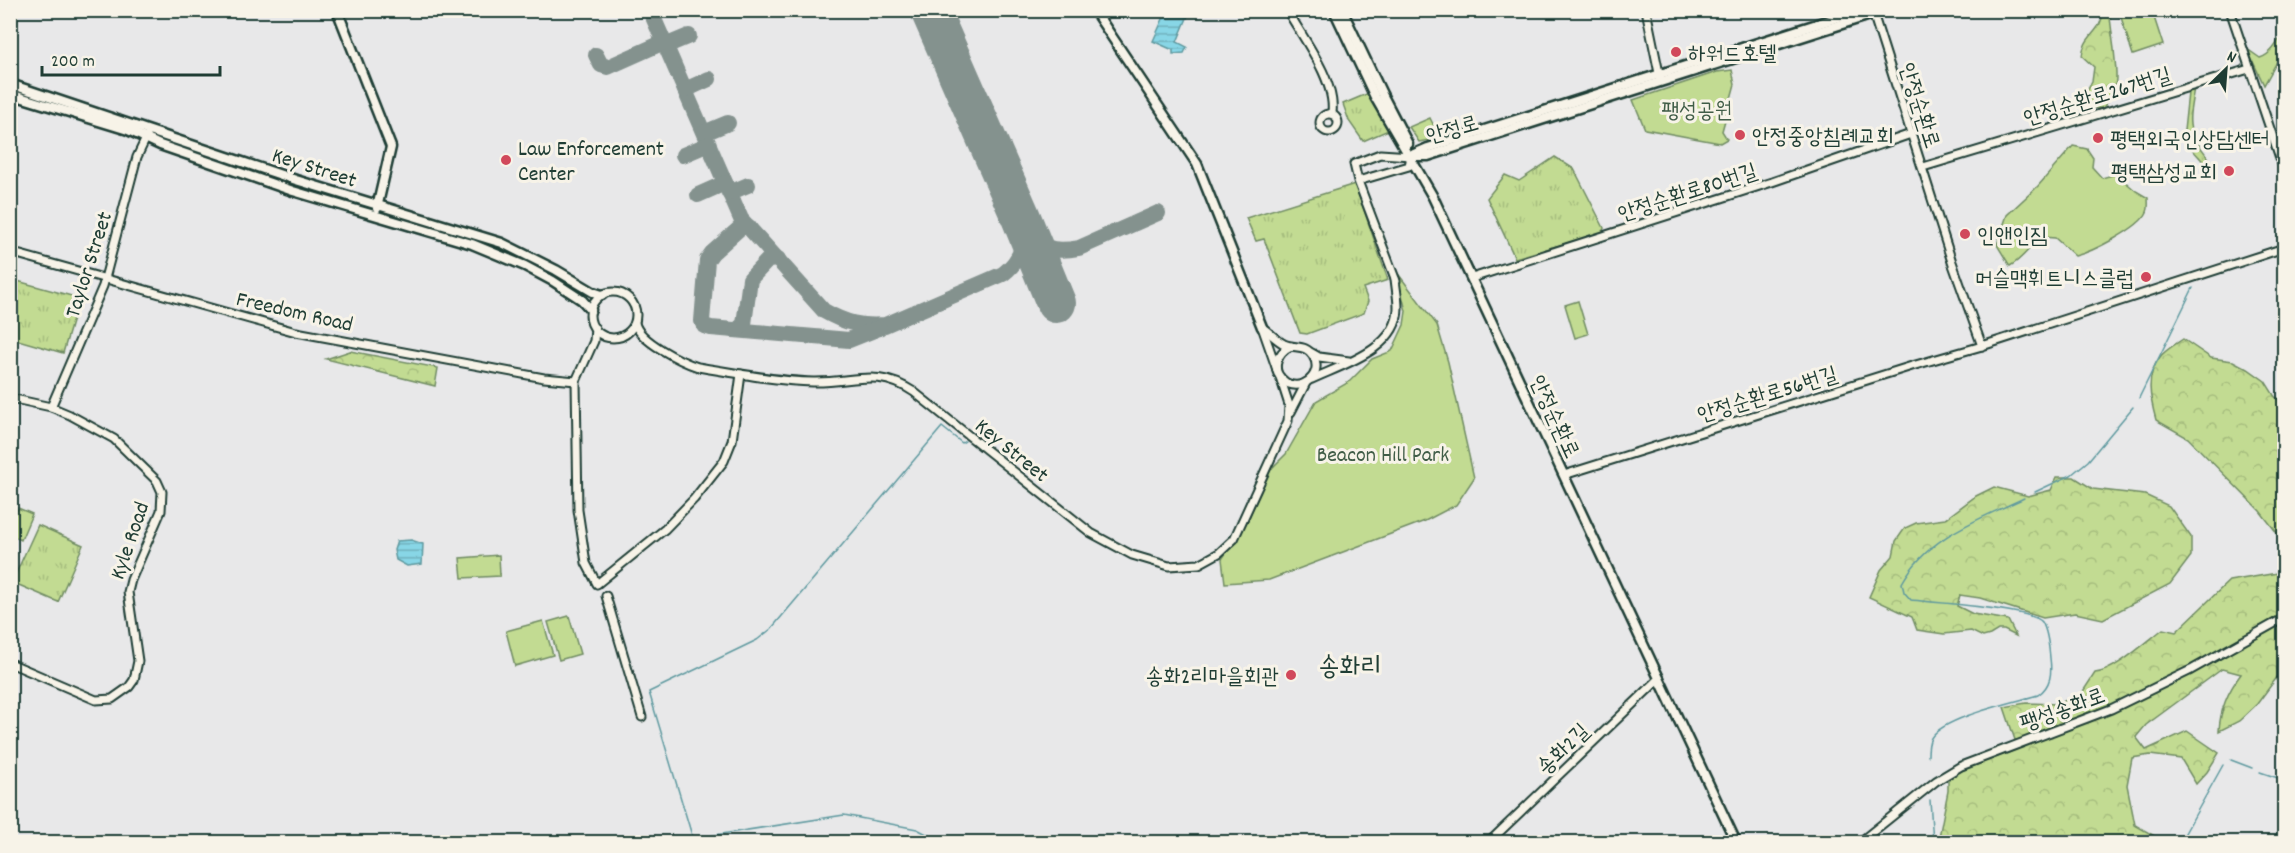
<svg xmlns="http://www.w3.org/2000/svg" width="2295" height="853" font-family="Dekko,'Poor Story',sans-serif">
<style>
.grass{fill:url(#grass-tufts);stroke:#708c63;stroke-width:1.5}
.forest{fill:url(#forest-crowns);stroke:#708c63;stroke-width:1.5}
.park{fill:#c2db92;stroke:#708c63;stroke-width:1.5}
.water{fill:url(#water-rules);stroke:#5e999f;stroke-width:1.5}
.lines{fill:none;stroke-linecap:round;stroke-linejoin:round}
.stream{stroke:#5e999f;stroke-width:1.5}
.taxiway{stroke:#84928e;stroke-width:16}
.runway{stroke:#84928e;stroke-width:40}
.minor-casing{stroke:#1f3d34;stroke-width:11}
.major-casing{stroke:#1f3d34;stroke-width:13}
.minor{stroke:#f7f3e8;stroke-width:7}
.major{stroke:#f7f3e8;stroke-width:8}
.poi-dot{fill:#d1495b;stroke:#f7f3e8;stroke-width:2}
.labels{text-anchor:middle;stroke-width:6;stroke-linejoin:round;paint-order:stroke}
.poi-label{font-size:22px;fill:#1f3d34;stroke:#f7f3e8;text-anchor:start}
.street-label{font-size:22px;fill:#1f3d34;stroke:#f7f3e8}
.park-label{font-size:22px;fill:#405d47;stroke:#f7f3e8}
.quarter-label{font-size:26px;fill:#1f3d34;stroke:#f7f3e8}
</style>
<defs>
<pattern id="grass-tufts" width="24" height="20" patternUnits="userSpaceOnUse" patternTransform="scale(1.5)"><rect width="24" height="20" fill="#c2db92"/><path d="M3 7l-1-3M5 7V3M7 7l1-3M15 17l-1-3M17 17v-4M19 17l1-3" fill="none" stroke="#a6bd7e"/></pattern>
<pattern id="forest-crowns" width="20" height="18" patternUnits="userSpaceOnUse" patternTransform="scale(1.5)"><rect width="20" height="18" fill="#c2db92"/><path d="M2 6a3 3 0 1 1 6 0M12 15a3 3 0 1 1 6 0" fill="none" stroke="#a6bd7e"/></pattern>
<pattern id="water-rules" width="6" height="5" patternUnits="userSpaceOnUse" patternTransform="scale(1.5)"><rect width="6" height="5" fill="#88d6e6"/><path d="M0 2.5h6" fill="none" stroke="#6fafbb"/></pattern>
</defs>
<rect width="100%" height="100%" fill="#e8e8e9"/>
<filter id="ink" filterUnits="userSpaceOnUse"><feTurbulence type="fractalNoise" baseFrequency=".0167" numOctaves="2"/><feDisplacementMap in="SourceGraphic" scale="12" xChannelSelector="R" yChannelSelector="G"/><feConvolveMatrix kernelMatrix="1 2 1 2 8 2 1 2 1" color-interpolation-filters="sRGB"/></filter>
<g filter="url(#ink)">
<g class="grass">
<path d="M2194,88C2187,128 2186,129 2211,161L2208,167L2190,147L2191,145L2183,140L2188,93Z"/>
<path d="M1369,93L1391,129L1363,141L1349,121L1343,104Z"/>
<path d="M1555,157L1574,169L1604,228L1602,233L1515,258L1487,198L1505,175L1519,181Z"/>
<path d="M1355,184L1388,280L1363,288L1368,301L1364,313L1307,334L1300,333L1264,239L1256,241L1246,218Z"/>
<path d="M10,279L79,298L63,353L11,338Z"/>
<path d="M38,525L83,545L58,602L12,582Z"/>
</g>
<g class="forest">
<path d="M2103,11H2109C2111,23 2112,36 2114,49C2116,76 2121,84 2103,108C2093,109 2088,107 2083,98L2092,82L2094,67L2082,56C2083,36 2103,31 2103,11Z"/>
<path d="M2183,339L2211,358L2233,361L2248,369L2265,381L2275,397L2284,401V542L2260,511L2188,438L2156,420C2150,398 2145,376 2160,357C2165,350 2176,344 2183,339Z"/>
<path d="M350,351L438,368L435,386L326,359Z"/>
<path d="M2057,477H2074L2093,489L2145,495L2169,506L2191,537V556L2170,584L2103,619L2075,613L2043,618L1980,598L1960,595L1957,606L1973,614L2008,620L2016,636L2004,630H1998L1990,635L1983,637L1971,631L1944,634L1917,630L1912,617L1869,597L1881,570L1893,556L1896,541L1905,528L1916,523L1945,519L1976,496L1994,487L2028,496L2051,490Z"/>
<path d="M2284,572V668L2257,704L2239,721L2219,731C2220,709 2228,691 2241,674L2222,669L2146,725L2136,737L2146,750L2187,731L2219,753L2207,772L2196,784L2181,759L2150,755L2132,758L2127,785L2135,825L2165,842H1942L1939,837L1948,791V776L2018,749L2004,707L2026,703L2058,704L2082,693L2095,673C2114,672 2147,641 2163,629L2176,632L2229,581Z"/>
</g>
<g class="park">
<path d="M2119,11H2152L2163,45L2133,55Z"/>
<path d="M2284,28V49L2264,85L2247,49L2260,58C2273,54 2280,39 2284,28Z"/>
<path d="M1732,70L1735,84L1722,131L1727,139L1720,143L1645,129L1633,100L1717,72Z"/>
<path d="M1430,118L1440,138L1419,142L1409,127Z"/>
<path d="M2073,146L2087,149L2093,158L2092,167L2102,178L2116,174L2136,191L2148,198C2148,203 2149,208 2147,212C2140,228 2092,252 2075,256L2055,238L2042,237C2029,247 2023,259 2010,266L1997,245L2007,215L2038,186Z"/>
<path d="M1396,271L1437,325L1448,362L1474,478L1456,505L1425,521L1269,580L1225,583L1222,559L1247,522L1270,470L1286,454L1316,401L1349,382L1372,359L1392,351L1404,325L1406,311Z"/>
<path d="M1578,301L1588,334L1575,338L1565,305Z"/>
<path d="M18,508L32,514L21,540L11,535V523Z"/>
<path d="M499,555L500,576L462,578L460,558Z"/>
<path d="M569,616L580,654L559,660L548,622Z"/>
<path d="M543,621L553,655L515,666L506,631Z"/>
</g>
<g class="water">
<path d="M1167,10L1190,11L1177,42L1187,47L1184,53L1173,54V50L1153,41Z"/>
<path d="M411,540L423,544L422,564L407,566L396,560L394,550L397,541Z"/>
</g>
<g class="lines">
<g class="stream">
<path d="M2139,398L2193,288"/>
<path d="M2035,492L2071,475L2088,461L2133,407"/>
<path d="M1928,756C1928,750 1928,743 1931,738C1943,717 2015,702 2038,695C2051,686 2052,673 2050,658C2049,647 2048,632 2042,622C2033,609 1932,602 1911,600L1904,592L1902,583C1928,536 1978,520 2024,498"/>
<path d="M2231,760L2252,768"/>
<path d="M2260,772L2284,780"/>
<path d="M1930,800L1933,842"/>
<path d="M690,839L844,815L917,829L942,842"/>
<path d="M693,839L649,692L757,640L771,629L942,427L962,443L965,441"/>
<path d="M659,842L665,841"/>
<path d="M2180,842L2223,765"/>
</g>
<g class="taxiway">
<path d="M650,10L741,219L824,311C845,323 861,327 885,325L1003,274C1024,258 1026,240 1020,215"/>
<path d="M665,46L689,36"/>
<path d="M596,55L601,65L608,67L664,42"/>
<path d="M685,90L709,79"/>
<path d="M704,133L728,123"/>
<path d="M683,155L709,144"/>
<path d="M729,193L748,185"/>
<path d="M698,195L725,183"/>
<path d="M1024,224C1038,249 1052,253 1079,248L1158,213"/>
<path d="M749,227H741L712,253L707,260L702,321L704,326L711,328L849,340L879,328"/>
<path d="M737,330L744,324L750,279L768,260L778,259"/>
</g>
<path class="runway" d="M930,10L1020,215L1056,303"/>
<g class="minor-casing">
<g id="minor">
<path d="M1287,10C1303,38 1336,81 1332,113"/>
<path d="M1646,10L1660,78"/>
<path d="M1872,10L1952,262L1982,346"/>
<path d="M2230,10L2284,170"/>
<circle cx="1329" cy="123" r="9"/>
<path d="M1923,167L2249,69"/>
<path d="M1358,181L1409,166L1411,156L1380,154L1354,164L1358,181L1396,281"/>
<path d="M10,252L296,332L544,378L576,381"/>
<path d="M1472,278L1772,182L1911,134"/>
<circle cx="613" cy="315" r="23"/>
<path d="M635,323C639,341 682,362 698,367C736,373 775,381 813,382C854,383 876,367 914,392L1091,533L1132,555L1169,566L1199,564L1219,553L1234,539L1288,421L1289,405L1280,377"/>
<path d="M1262,327C1269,332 1276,340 1284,344C1295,349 1306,344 1313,356C1325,375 1299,395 1283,380C1270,369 1278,352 1291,346"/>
<path d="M1262,327L1276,367"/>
<path d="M595,328L594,341L576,381L578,510L586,563L597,584L665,529L694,499L724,461L732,441L741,374"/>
<path d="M1312,353L1319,357L1349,361"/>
<path d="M1312,379C1342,365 1398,349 1398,308C1398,298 1396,289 1395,279"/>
<path d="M10,398L51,407L70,415L114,439L157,481L162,492L161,511L131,580L128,592L138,661L134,680L129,687L112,699L96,700L10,663"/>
<path d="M51,407L103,286L137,157L147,136"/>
<path d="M1291,412L1306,383"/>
<path d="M1564,475L1912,366L1982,346L2284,248"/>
<path d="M606,596L642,717"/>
<path d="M1489,842L1659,679"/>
<path d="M1860,842L1936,781L1961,766L2111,709L2191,670L2284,618"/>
</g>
</g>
<g class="major-casing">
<g id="major">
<path d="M337,10L391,147L377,208"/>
<path d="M1094,10L1197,164L1262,327"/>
<path d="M1334,10L1375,97L1433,197L1736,842"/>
<path d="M1342,10L1382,94L1408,144"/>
<path d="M10,84L296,180L502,243L556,270L593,292L602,295"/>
<path d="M10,94L128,130L160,145L293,191L472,244L525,266L553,281L582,300L591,310"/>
<path d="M1414,154L1428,148L1861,10"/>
<path d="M1411,156H1428L1886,10"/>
</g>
</g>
<use href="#minor" class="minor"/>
<use href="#major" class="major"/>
</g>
</g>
<g class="poi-dot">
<circle cx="1676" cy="52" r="6"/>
<circle cx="1740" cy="135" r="6"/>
<circle cx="2098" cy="138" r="6"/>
<circle cx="506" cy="160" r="6"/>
<circle cx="2229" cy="171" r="6"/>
<circle cx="1965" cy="234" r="6"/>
<circle cx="2146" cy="277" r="6"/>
<circle cx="1291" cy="675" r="6"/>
</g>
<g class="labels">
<g class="poi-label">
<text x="1688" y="60">하워드호텔</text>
<text x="1752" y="143">안정중앙침례교회</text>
<text x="2110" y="146">평택외국인상담센터</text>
<text x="518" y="155">Law Enforcement<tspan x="518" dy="25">Center</tspan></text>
<text x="2217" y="179" text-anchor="end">평택삼성교회</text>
<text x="1977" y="242">인앤인짐</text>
<text x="2134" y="285" text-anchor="end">머슬맥휘트니스클럽</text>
<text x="1279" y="683" text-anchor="end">송화2리마을회관</text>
</g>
<g class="street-label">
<text transform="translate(2097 95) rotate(-17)" y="8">안정순환로267번길</text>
<text transform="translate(1921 105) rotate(72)" y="8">안정순환로</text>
<text transform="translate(1452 128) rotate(-16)" y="8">안정로</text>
<text transform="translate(315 166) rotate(18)" y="8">Key Street</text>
<text transform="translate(1687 191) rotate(-18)" y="8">안정순환로80번길</text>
<text transform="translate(87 264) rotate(-72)" y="8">Taylor Street</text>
<text transform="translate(295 310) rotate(13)" y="8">Freedom Road</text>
<text transform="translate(1767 393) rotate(-17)" y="8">안정순환로56번길</text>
<text transform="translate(1556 416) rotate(65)" y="8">안정순환로</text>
<text transform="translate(1013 449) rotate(39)" y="8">Key Street</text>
<text transform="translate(128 540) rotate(-71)" y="8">Kyle Road</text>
<text transform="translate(2062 708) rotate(-20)" y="8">팽성송화로</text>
<text transform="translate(1562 748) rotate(-44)" y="8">송화2길</text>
</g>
<g class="park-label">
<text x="1697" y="117">팽성공원</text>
<text x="1383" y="461">Beacon Hill Park</text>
</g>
<g class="quarter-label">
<text x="1350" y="674">송화리</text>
</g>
</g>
<rect width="2295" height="853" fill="none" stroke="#f7f3e8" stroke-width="36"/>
<rect x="18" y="18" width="2259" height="817" fill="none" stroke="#1f3d34" stroke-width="2" filter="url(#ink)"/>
<g transform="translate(2226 69) rotate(25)" stroke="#f7f3e8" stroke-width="4.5" paint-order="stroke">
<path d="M0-4.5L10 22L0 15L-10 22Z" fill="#1f3d34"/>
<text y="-9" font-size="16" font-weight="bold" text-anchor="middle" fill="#1f3d34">N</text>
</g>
<path d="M42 66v9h178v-9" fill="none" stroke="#1f3d34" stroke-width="3"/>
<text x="51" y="66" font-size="18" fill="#1f3d34" stroke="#f7f3e8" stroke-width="4.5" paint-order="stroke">200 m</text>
</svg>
